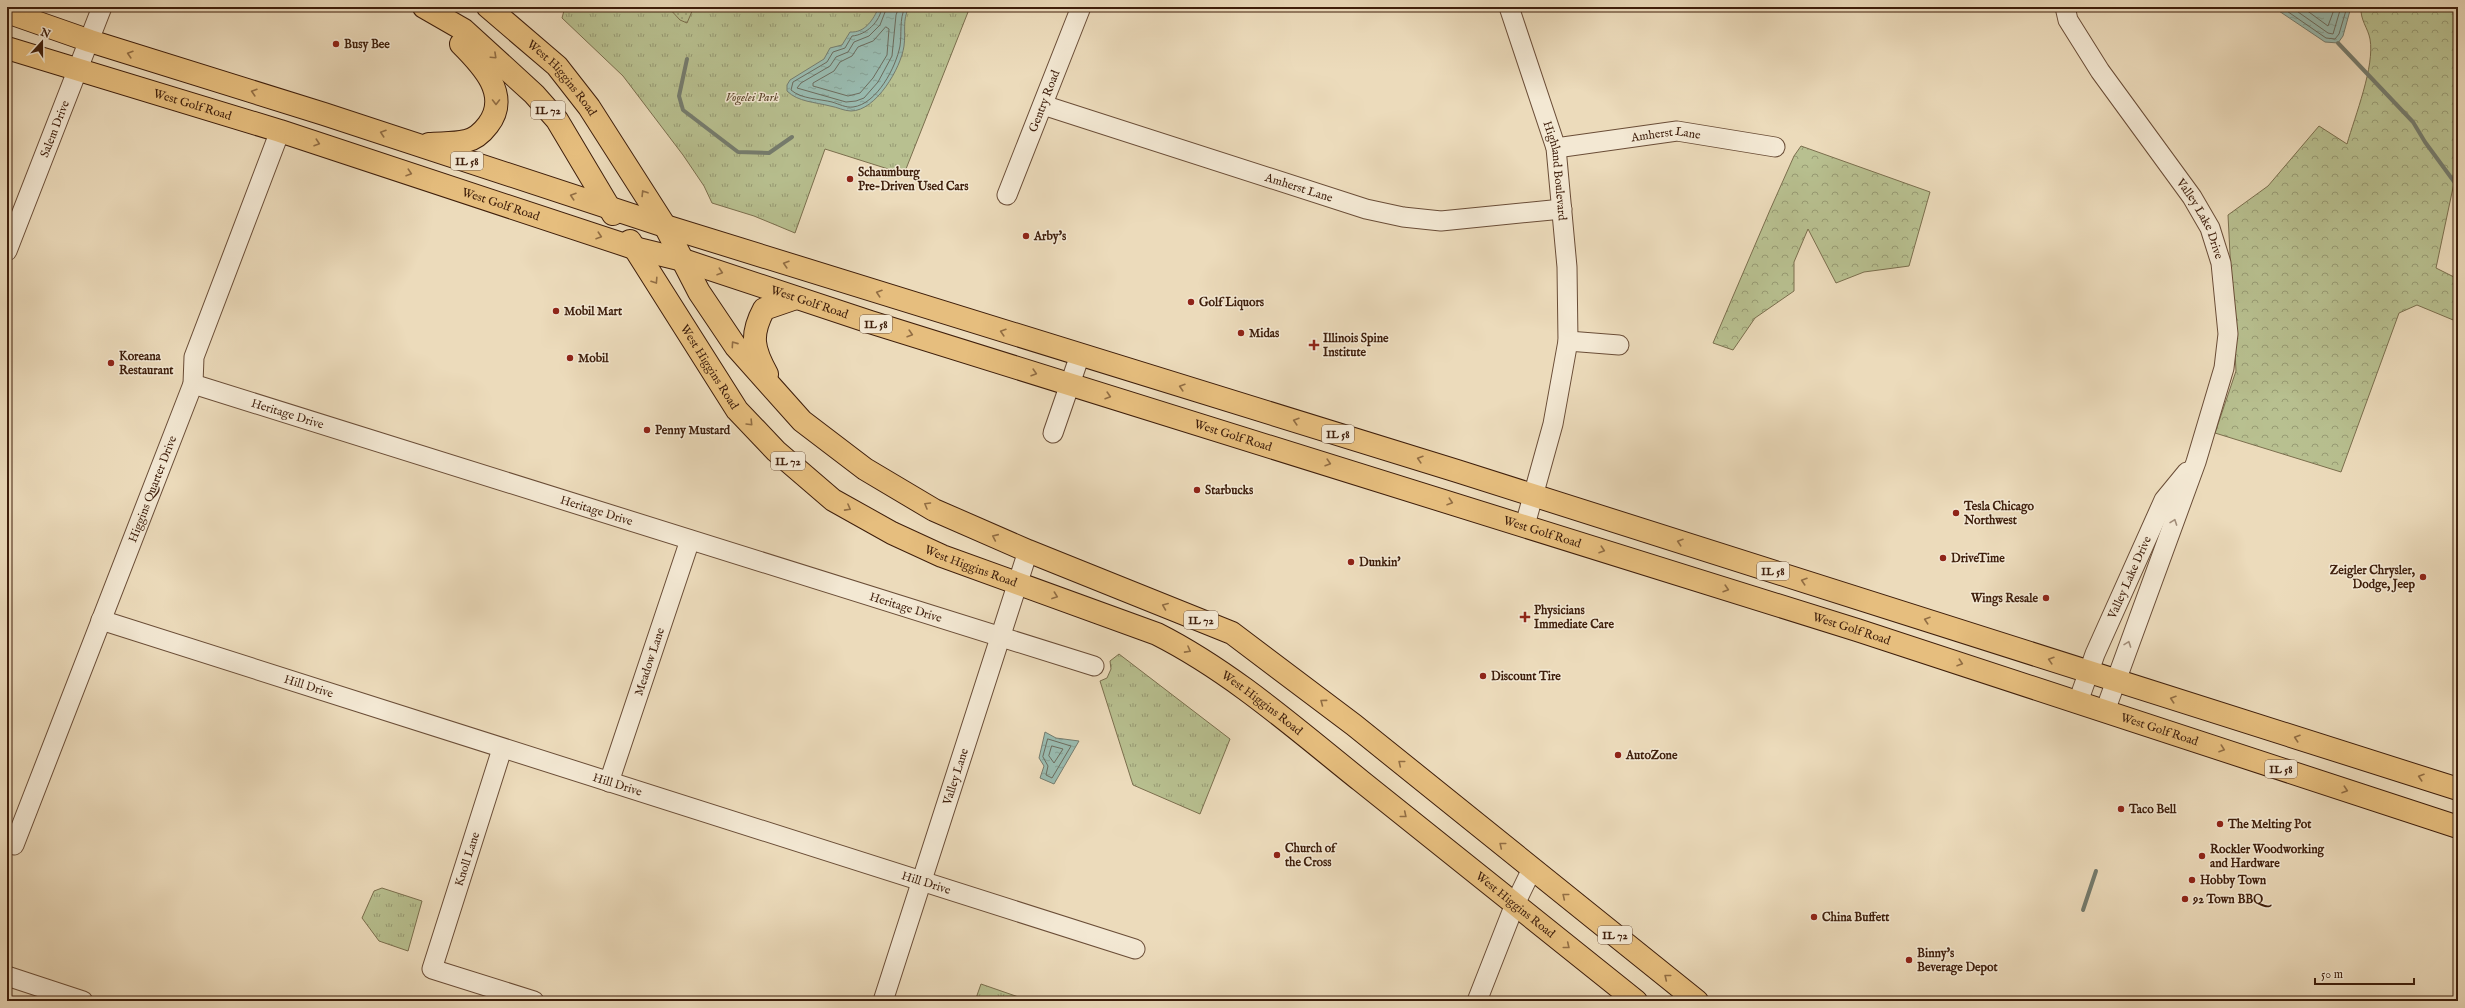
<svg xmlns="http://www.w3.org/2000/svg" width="2465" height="1008" font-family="'IM FELL English',serif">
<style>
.forest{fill:url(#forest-crowns);stroke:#7b6f4e}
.park{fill:url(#park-tufts);stroke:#7b6f4e}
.garden{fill:url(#garden-dots);stroke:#7b6f4e}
.water{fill:url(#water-ripples);stroke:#757c6e}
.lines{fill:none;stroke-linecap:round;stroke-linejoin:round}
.shore{stroke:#6c6c5e;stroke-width:1}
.stream{stroke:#757c6e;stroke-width:4}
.minor-casing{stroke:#6a4d37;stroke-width:21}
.major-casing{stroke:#3e1e0b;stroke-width:24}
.minor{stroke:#f3e8d3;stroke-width:19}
.major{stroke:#e6be7e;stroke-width:22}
.oneway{stroke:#926e44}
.oneway2{stroke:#a28d79}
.poi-dot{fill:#8f2418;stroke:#f3e8d3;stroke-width:1.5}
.labels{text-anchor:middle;stroke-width:3;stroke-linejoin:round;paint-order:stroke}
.shield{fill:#f3e8d3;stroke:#745b47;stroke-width:1}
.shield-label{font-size:11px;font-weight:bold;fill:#3e1e0b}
.poi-label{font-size:12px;font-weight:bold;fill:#3e1e0b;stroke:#f3e8d3;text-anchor:start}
.street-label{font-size:12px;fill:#3e1e0b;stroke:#f3e8d3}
.park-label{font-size:12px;font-style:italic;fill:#5c462c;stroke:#f3e8d3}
</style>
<defs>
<pattern id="forest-crowns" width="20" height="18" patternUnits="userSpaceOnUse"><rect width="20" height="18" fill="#b8c090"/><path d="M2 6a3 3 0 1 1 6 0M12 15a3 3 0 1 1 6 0" fill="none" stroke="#979b74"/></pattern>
<pattern id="park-tufts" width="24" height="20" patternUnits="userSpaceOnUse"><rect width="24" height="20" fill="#b8c090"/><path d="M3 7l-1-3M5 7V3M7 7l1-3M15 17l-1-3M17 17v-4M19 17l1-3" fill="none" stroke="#979b74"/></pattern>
<pattern id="garden-dots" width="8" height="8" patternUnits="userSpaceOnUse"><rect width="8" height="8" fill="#b8c090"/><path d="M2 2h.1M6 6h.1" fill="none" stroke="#979b74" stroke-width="1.8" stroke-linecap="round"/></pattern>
<pattern id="water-ripples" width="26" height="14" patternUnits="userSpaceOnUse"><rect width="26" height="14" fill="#99bbb0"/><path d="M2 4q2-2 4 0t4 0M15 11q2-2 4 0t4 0" fill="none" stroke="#85a096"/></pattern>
</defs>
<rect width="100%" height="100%" fill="#ecdbbb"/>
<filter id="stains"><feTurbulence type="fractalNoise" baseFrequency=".005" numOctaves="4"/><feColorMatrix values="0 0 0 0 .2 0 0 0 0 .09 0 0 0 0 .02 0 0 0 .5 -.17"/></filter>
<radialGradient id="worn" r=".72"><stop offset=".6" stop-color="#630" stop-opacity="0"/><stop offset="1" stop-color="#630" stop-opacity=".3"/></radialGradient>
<g class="forest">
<path d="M2361,7H2458V164L2436,268L2458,279V322L2417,305L2399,313L2341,472L2215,433L2236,371L2228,215L2268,186L2319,126L2347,144C2355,116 2375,66 2370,39C2368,28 2360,20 2361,7Z"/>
<path d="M1801,146L1930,192L1909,266L1864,272L1836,283L1808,229L1794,262V291L1755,318L1733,350L1713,343L1770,210L1794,156Z"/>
</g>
<g class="park">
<path d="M565,7H970L904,174L825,149L795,233L754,216L712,203L704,186L683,155L623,76L562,18Z"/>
<path d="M1119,654L1230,739L1200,814L1133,785L1100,681L1107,678L1111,669L1110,661Z"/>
<path d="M382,888L422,901L408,951L379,941L362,918L374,891Z"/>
<path d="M981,984L1030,1001H975Z"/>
</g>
<path class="garden" d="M668,7H690L693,9L687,23L680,20Z"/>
<g class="water">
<path d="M879,7H909C902,20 906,32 904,46C901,68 876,111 851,111C844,111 837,107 830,106C815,102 798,102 787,91V85L790,80L824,59L830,48L842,45L850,32C865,33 873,20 879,7Z"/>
<path d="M2273,7H2351L2343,36L2338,43L2325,42Z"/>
<path d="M1045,732L1056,738L1079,741L1054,784L1040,778L1044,766L1039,758Z"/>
</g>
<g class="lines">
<g class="shore">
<path d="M882,7C880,22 866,35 852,36L845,48L833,52L827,62L793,82L791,90C801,99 820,99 832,102C839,104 846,108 853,107C877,104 896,67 900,46C902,33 899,20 905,7"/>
<path d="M887,7L880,25L869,36L854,42L848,52L836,57L830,66L801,83L797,88L846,102L856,101L864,98L878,82L892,56L896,15L899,7"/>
<path d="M2281,7L2326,38L2335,39L2339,34L2347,7"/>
<path d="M2291,7L2328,33L2333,34L2341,7"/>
<path d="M2302,7L2328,26L2335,7"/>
<path d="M886,27L889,29L887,55L873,78L860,93L848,96L813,86V83L834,71L840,62L852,56L858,47L873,41Z"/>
<path d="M1048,739L1071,746L1052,778L1046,775L1048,766L1043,757Z"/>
<path d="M1052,746L1063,749L1054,763L1049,756Z"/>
</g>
<g class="stream">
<path d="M2338,43L2413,122L2425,142L2458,187"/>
<path d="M687,59L679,96L683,110L738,152L769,153L792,137"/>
<path d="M2083,910L2096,871"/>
</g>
<g class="minor-casing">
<g id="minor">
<path id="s1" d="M1509,7L1556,148L1567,267L1568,341L1553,424L1525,525"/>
<path id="s2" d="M2065,7L2068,20L2100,71L2192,197L2210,228L2221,263L2228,334L2224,368L2196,462L2105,711"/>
<path id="s3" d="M1043,105L1366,209L1403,217L1441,221L1562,209"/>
<path id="s4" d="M1556,148L1677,131L1775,147"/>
<path id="s5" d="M1007,195L1081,7"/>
<path id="s6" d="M7,251L102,7"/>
<path d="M1568,341L1619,345"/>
<path id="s7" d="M193,384L1094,666"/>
<path d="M1053,433L1080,355"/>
<path id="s8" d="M101,620L1135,949"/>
<path id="s9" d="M2078,702L2095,654L2164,500L2187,472"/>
<path d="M502,749L432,969L534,1001"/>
<path id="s10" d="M609,782L690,540"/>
<path id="s11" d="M14,845L193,384L194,357L280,131"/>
<path d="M7,976L83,1001"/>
<path id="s12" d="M883,1001L1028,551"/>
<path d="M1477,1001L1515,904L1532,869"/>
</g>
</g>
<g class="major-casing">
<g id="major">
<path d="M424,7L464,30L534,94L557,120L613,214"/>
<path id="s13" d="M488,7L557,66L589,107L665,226L699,292L736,347L802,421L865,469L934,510L1028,551L1232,633L1354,725L1697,1001"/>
<path d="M7,12L90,41L324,114L665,226L1457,471L2458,789"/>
<path id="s14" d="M7,48L280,131L634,248L683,260L870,322L1857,630L2458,827"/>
<path d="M429,144C441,143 454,144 466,141C475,139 482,133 488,125C511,95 482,65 461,44"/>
<path id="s15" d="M630,241L737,410L776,451L833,500L892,533L942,556L1157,634C1232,672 1296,729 1361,781C1453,854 1544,928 1636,1001"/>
<path d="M767,374C753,349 750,335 764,309L796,298"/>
</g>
</g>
<use href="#minor" class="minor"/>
<use href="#major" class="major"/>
</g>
<defs><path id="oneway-chevron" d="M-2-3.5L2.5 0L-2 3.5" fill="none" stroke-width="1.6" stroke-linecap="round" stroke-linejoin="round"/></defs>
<g class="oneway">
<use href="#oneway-chevron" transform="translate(130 54) rotate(-163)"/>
<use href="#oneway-chevron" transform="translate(494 56) rotate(43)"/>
<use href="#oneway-chevron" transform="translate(254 92) rotate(-163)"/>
<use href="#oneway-chevron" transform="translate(496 102) rotate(90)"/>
<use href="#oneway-chevron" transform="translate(383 133) rotate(-162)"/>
<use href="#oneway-chevron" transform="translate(317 143) rotate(18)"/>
<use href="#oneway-chevron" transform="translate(409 173) rotate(18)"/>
<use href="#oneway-chevron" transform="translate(644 193) rotate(-122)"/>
<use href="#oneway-chevron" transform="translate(573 196) rotate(-162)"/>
<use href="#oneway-chevron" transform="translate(599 236) rotate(18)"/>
<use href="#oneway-chevron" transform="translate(786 264) rotate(-163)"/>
<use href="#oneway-chevron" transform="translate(720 272) rotate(18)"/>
<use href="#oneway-chevron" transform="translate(655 281) rotate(57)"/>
<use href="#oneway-chevron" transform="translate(879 293) rotate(-162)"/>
<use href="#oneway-chevron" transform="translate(1003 332) rotate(-163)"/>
<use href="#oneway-chevron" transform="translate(910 334) rotate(17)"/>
<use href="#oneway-chevron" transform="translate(734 344) rotate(-125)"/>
<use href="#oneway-chevron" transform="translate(1034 373) rotate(17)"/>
<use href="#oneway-chevron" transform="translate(1182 387) rotate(-163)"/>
<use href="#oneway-chevron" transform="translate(1108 396) rotate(17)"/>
<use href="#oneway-chevron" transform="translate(1296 421) rotate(-163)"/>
<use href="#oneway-chevron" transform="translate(750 423) rotate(46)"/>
<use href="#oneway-chevron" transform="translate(1420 459) rotate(-163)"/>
<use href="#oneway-chevron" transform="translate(1328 463) rotate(17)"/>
<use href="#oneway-chevron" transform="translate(1450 502) rotate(18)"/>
<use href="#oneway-chevron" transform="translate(927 505) rotate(-150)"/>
<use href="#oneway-chevron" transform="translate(848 508) rotate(29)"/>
<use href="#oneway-chevron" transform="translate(995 537) rotate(-156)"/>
<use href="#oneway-chevron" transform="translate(1680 542) rotate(-162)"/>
<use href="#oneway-chevron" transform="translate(1602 550) rotate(18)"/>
<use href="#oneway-chevron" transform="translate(1804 581) rotate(-162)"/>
<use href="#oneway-chevron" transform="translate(1726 589) rotate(17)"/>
<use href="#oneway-chevron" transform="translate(1055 596) rotate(20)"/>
<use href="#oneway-chevron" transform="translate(1165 606) rotate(-158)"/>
<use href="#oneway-chevron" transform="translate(1927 620) rotate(-162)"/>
<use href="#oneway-chevron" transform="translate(1188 650) rotate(29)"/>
<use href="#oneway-chevron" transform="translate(2051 660) rotate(-163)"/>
<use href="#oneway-chevron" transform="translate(1960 663) rotate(18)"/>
<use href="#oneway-chevron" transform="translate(2173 699) rotate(-162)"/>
<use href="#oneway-chevron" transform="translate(1323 702) rotate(-143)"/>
<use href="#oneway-chevron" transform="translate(2297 738) rotate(-162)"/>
<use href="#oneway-chevron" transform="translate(2222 749) rotate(19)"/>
<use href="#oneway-chevron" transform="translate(1401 763) rotate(-141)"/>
<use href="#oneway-chevron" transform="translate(2421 777) rotate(-162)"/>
<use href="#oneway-chevron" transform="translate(2345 790) rotate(18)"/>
<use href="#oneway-chevron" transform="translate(1404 815) rotate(39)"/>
<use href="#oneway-chevron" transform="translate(1502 845) rotate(-141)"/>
<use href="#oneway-chevron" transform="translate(1565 896) rotate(-141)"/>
<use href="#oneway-chevron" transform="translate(1567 946) rotate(39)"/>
<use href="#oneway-chevron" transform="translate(1667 977) rotate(-141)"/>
</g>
<g class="oneway2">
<use href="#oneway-chevron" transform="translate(2174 522) rotate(-70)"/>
<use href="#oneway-chevron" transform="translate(2128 644) rotate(-70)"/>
</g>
<g class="poi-dot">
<circle cx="336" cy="44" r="4"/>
<circle cx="850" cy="179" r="4"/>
<circle cx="1026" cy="236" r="4"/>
<circle cx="1191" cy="302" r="4"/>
<circle cx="556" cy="311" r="4"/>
<circle cx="1241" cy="333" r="4"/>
<path d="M1312 339h4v4h4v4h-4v4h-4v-4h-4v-4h4z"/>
<circle cx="570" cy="358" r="4"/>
<circle cx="111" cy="363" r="4"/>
<circle cx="647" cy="430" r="4"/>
<circle cx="1197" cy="490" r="4"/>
<circle cx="1956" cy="513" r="4"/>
<circle cx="1943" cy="558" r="4"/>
<circle cx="1351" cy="562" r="4"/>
<circle cx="2423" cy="577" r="4"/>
<circle cx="2046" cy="598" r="4"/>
<path d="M1523 611h4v4h4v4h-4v4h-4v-4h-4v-4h4z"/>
<circle cx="1483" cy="676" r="4"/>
<circle cx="1618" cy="755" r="4"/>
<circle cx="2121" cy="809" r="4"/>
<circle cx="2220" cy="824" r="4"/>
<circle cx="1277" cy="855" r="4"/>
<circle cx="2202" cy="856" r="4"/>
<circle cx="2192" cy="880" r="4"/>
<circle cx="2185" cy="899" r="4"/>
<circle cx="1814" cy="917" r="4"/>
<circle cx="1909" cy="960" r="4"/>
</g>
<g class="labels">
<g class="shield">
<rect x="531" y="101" width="34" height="18" rx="3"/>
<rect x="451" y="152" width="32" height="18" rx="3"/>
<rect x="860" y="315" width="32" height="18" rx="3"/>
<rect x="1322" y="425" width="32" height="18" rx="3"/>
<rect x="771" y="452" width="34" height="18" rx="3"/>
<rect x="1757" y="562" width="32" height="18" rx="3"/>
<rect x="1184" y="611" width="34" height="18" rx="3"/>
<rect x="2265" y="760" width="32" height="18" rx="3"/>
<rect x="1598" y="926" width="34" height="18" rx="3"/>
</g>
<g class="shield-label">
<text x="548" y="114">IL 72</text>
<text x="467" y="165">IL 58</text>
<text x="876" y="328">IL 58</text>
<text x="1338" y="438">IL 58</text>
<text x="788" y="465">IL 72</text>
<text x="1773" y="575">IL 58</text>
<text x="1201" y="624">IL 72</text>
<text x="2281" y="773">IL 58</text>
<text x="1615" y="939">IL 72</text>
</g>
<g class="poi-label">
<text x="344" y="48">Busy Bee</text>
<text x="858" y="176">Schaumburg<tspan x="858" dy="14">Pre-Driven Used Cars</tspan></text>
<text x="1034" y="240">Arby's</text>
<text x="1199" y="306">Golf Liquors</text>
<text x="564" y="315">Mobil Mart</text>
<text x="1249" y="337">Midas</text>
<text x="1323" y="342">Illinois Spine<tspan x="1323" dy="14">Institute</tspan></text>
<text x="119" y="360">Koreana<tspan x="119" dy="14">Restaurant</tspan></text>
<text x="578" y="362">Mobil</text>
<text x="655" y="434">Penny Mustard</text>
<text x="1205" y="494">Starbucks</text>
<text x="1964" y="510">Tesla Chicago<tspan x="1964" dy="14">Northwest</tspan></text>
<text x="1951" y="562">DriveTime</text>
<text x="1359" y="566">Dunkin'</text>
<text x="2415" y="574" text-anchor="end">Zeigler Chrysler,<tspan x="2415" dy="14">Dodge, Jeep</tspan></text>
<text x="2038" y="602" text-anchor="end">Wings Resale</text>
<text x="1534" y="614">Physicians<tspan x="1534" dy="14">Immediate Care</tspan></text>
<text x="1491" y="680">Discount Tire</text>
<text x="1626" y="759">AutoZone</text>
<text x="2129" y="813">Taco Bell</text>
<text x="2228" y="828">The Melting Pot</text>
<text x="1285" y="852">Church of<tspan x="1285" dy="14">the Cross</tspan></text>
<text x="2210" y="853">Rockler Woodworking<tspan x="2210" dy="14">and Hardware</tspan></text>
<text x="2200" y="884">Hobby Town</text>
<text x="2193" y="903">92 Town BBQ</text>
<text x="1822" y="921">China Buffett</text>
<text x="1917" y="957">Binny's<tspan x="1917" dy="14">Beverage Depot</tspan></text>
</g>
<g class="street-label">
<text dy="4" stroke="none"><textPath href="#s13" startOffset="103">West Higgins Road</textPath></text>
<text dy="4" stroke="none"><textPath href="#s5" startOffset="101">Gentry Road</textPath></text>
<text dy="4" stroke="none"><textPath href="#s14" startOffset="194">West Golf Road</textPath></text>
<text dy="4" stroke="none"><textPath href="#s6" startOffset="131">Salem Drive</textPath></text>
<text dy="4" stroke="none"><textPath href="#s4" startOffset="111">Amherst Lane</textPath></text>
<text dy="4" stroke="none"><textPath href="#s1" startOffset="171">Highland Boulevard</textPath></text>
<text dy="4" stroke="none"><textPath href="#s3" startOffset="269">Amherst Lane</textPath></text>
<text dy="4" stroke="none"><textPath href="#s14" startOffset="518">West Golf Road</textPath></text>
<text dy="4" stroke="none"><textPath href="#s2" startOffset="253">Valley Lake Drive</textPath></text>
<text dy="4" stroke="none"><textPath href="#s14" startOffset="842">West Golf Road</textPath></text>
<text dy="4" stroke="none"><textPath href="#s15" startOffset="149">West Higgins Road</textPath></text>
<text dy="4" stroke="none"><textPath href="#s7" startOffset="99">Heritage Drive</textPath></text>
<text dy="4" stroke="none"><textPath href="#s14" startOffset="1286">West Golf Road</textPath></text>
<text dy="4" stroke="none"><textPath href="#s11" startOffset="382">Higgins Quarter Drive</textPath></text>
<text dy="4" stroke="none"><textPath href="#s7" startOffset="423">Heritage Drive</textPath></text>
<text dy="4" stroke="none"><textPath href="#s14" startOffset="1610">West Golf Road</textPath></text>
<text dy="4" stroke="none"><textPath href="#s15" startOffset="485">West Higgins Road</textPath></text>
<text dy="4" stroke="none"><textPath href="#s9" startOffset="135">Valley Lake Drive</textPath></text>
<text dy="4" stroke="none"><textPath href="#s7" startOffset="747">Heritage Drive</textPath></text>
<text dy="4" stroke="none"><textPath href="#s14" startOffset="1934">West Golf Road</textPath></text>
<text dy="4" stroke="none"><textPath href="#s10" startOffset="127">Meadow Lane</textPath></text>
<text dy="4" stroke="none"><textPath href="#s8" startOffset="218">Hill Drive</textPath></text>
<text dy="4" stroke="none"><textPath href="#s15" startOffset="809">West Higgins Road</textPath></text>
<text dy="4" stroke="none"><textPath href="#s14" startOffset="2258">West Golf Road</textPath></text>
<text dy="4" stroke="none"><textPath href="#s12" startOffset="236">Valley Lane</textPath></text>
<text dy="4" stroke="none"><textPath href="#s8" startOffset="542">Hill Drive</textPath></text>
<text transform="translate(467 859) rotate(-72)" y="4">Knoll Lane</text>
<text dy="4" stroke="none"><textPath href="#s8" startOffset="866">Hill Drive</textPath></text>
<text dy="4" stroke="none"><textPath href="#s15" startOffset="1133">West Higgins Road</textPath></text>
</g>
<g class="park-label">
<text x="752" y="101">Vogelei Park</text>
</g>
</g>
<rect width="2465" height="1008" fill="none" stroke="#ecdbbb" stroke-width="24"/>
<rect x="8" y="8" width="2449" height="992" fill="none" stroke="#3e1e0b" stroke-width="2"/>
<rect x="12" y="12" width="2441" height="984" fill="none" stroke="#3e1e0b"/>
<g transform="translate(42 42) rotate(21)" stroke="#f3e8d3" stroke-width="3" paint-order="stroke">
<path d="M0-3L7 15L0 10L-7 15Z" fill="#3e1e0b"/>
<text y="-6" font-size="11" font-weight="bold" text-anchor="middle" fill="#3e1e0b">N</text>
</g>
<path d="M2315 978v6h99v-6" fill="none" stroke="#3e1e0b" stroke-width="2"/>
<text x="2321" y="978" font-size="12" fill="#3e1e0b" stroke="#f3e8d3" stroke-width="3" paint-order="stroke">50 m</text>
<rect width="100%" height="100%" filter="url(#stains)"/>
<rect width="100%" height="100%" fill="url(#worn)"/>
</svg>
